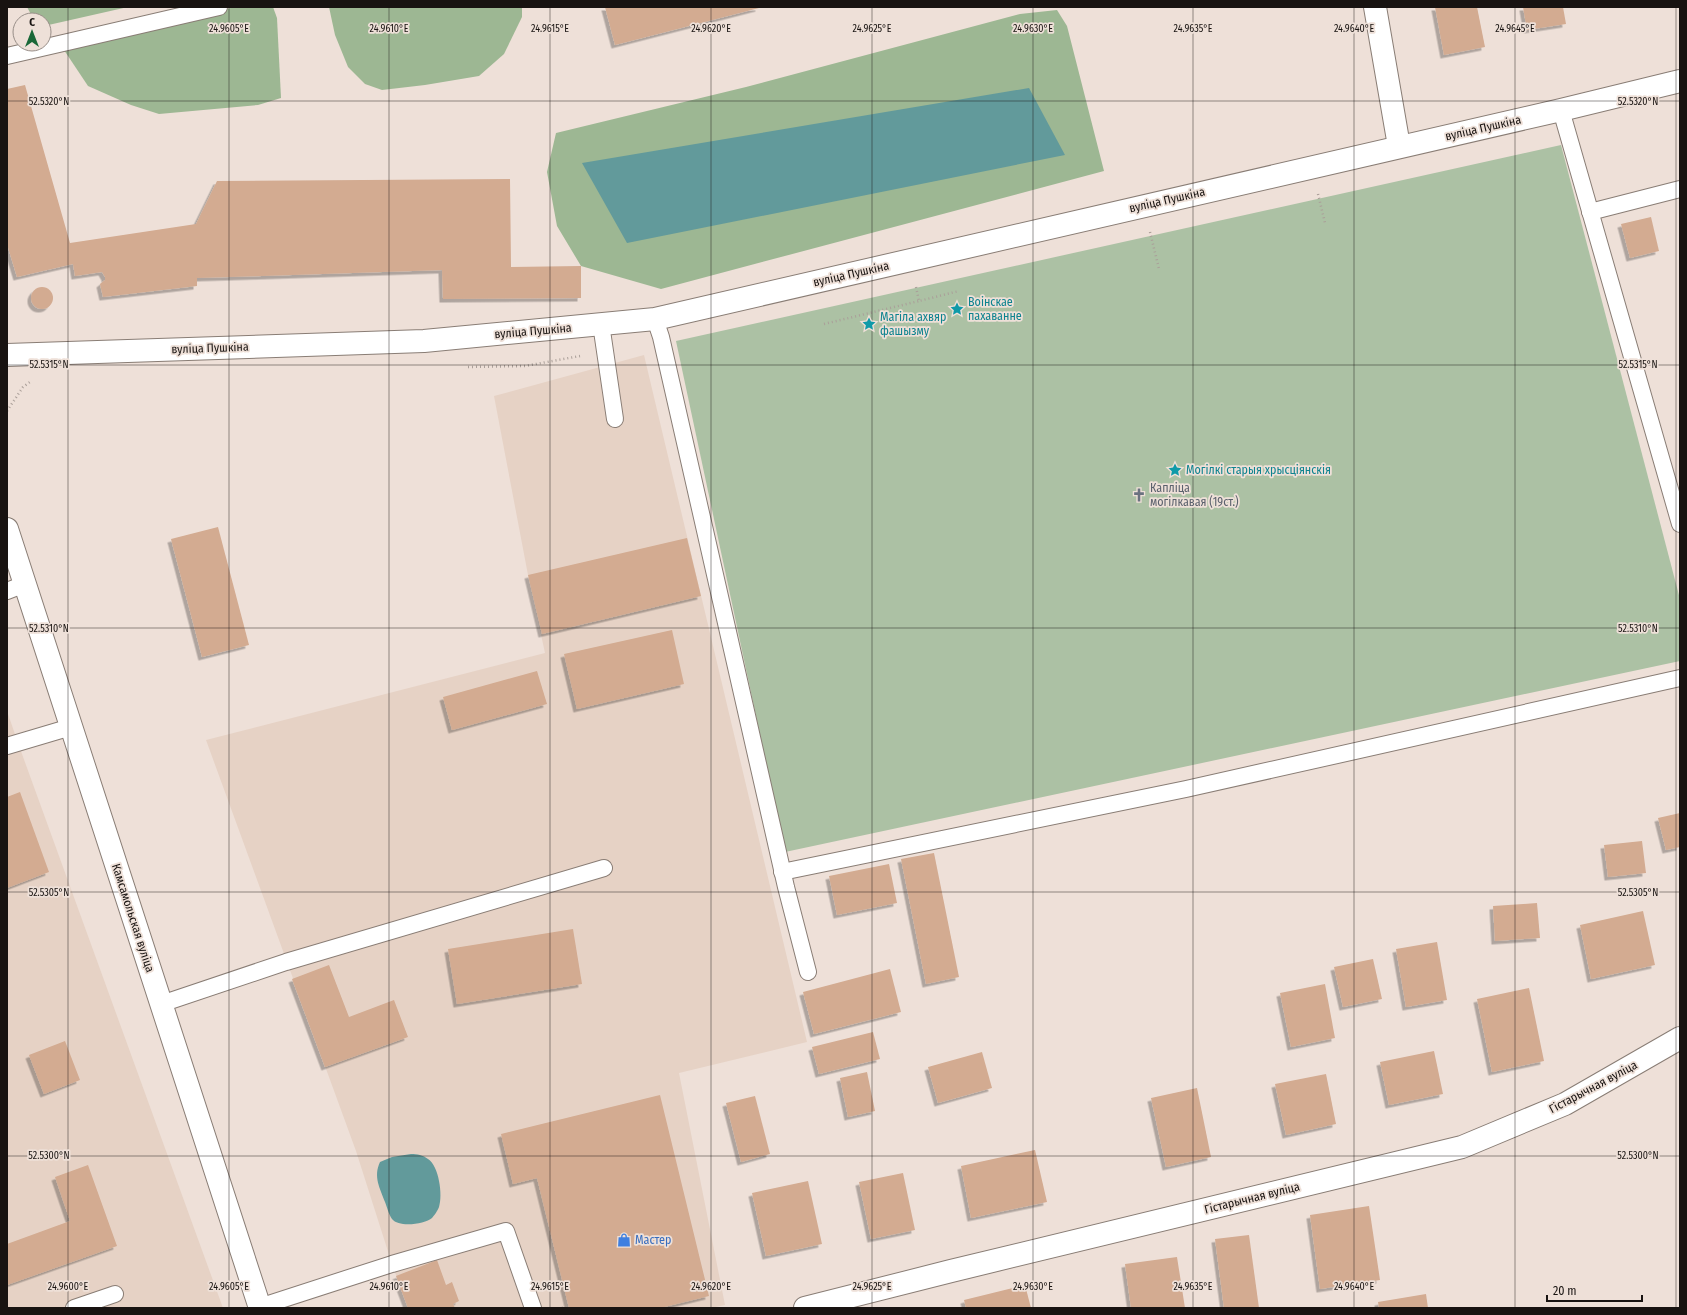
<svg xmlns="http://www.w3.org/2000/svg" width="1687" height="1315" font-family="'Fira Sans Condensed',sans-serif">
<style>
.built{fill:#e6d2c5}
.green{fill:#acc1a4}
.forest{fill:#9db793}
.water{fill:#629a9b}
.building{fill:#d3ab91;filter:url(#shadow)}
.lines{fill:none;stroke-linecap:round;stroke-linejoin:round}
.lane-casing{stroke:#897d75;stroke-width:18}
.street-casing{stroke:#897d75;stroke-width:24}
.path{stroke:#aa9f99;stroke-width:2.5;stroke-dasharray:1 3;stroke-linecap:butt}
.lane{stroke:#fff;stroke-width:16}
.street{stroke:#fff;stroke-width:22}
.ticks{fill:none;stroke:#181311;stroke-width:1;stroke-opacity:0.45}
.labels{text-anchor:middle;stroke-width:3.5;stroke-linejoin:round;paint-order:stroke}
.street-label{font-size:12px;fill:#181311;stroke:#eee0d8}
.culture-label{font-size:12px;fill:#0d838f;stroke:#eee0d8;text-anchor:start}
.worship-label{font-size:12px;fill:#5b616d;stroke:#eee0d8;text-anchor:start}
.shop-label{font-size:12px;fill:#366cbe;stroke:#eee0d8;text-anchor:start}
.ticks-label{font-size:10px;text-anchor:middle;fill:#181311;stroke:#eee0d8;stroke-width:3.5;stroke-linejoin:round;paint-order:stroke}
</style>
<defs>
<filter id="shadow"><feDropShadow dx="-3.5" dy="3.5" stdDeviation="0" flood-color="#0004"/></filter>
</defs>
<rect width="100%" height="100%" fill="#eee0d8"/>
<g class="built">
<path d="M644,355L807,1042L679,1073L725,1305L711,1308H408L392,1264L356,1151L206,740L545,653L528,575L494,396Z"/>
<path d="M7,711L18,743L223,1308H7Z"/>
</g>
<path class="green" d="M1561,145L1680,599V661L785,852L676,341Z"/>
<g class="forest">
<path d="M27,7H128L44,26V20H34Z"/>
<path d="M235,7H273L277,18L281,98L258,105L159,114L131,105L88,86L62,47Z"/>
<path d="M329,7H522V17L504,54L479,76L425,85L382,90L365,84L348,67L335,35Z"/>
<path d="M1057,10L1067,26L1104,171L661,289L581,266L557,226L547,172L556,133L746,87L1020,14Z"/>
</g>
<g class="water">
<path d="M1029,88L1065,155L627,243L582,163Z"/>
<path d="M411,1154C417,1154 423,1155 428,1159C439,1166 443,1195 439,1207C438,1210 434,1216 432,1218C425,1224 399,1228 392,1219C389,1215 387,1207 385,1202C380,1188 373,1177 380,1162L392,1157Z"/>
</g>
<g class="building">
<path d="M605,7H759V8L615,45Z"/>
<path d="M1435,7H1477L1485,47L1444,55Z"/>
<path d="M1523,7H1563L1566,24L1527,30Z"/>
<path d="M25,85L70,243L196,224L217,181L510,179L511,267L581,266V298L443,299L442,270L197,278V286L103,297L100,284L105,280V277L102,272L75,276L73,264L17,277L7,244V89Z"/>
<path d="M1651,217L1659,251L1630,258L1621,224Z"/>
<circle cx="42" cy="298" r="11"/>
<path d="M218,527L249,645L202,657L171,539Z"/>
<path d="M687,538L701,596L542,634L528,575Z"/>
<path d="M672,630L684,684L577,709L564,654Z"/>
<path d="M537,671L547,704L452,730L443,697Z"/>
<path d="M20,792L49,872L7,888V797Z"/>
<path d="M1680,813V847L1666,850L1658,818Z"/>
<path d="M1642,841L1646,873L1608,877L1604,845Z"/>
<path d="M934,853L959,977L926,984L901,859Z"/>
<path d="M889,864L897,903L837,915L829,876Z"/>
<path d="M1537,903L1540,938L1495,941L1493,906Z"/>
<path d="M1643,911L1655,965L1591,979L1580,925Z"/>
<path d="M573,929L582,984L457,1004L448,949Z"/>
<path d="M1437,942L1447,1000L1406,1007L1396,949Z"/>
<path d="M1373,959L1382,999L1343,1007L1334,967Z"/>
<path d="M329,965L349,1017L394,1000L408,1037L325,1067L292,979Z"/>
<path d="M890,969L901,1012L814,1034L803,992Z"/>
<path d="M1325,984L1335,1038L1291,1047L1280,993Z"/>
<path d="M1529,988L1544,1061L1492,1072L1477,999Z"/>
<path d="M873,1032L880,1059L819,1074L812,1047Z"/>
<path d="M65,1041L80,1080L44,1094L29,1055Z"/>
<path d="M1434,1051L1443,1094L1389,1105L1380,1062Z"/>
<path d="M982,1052L992,1088L938,1103L928,1067Z"/>
<path d="M867,1072L875,1111L848,1117L840,1078Z"/>
<path d="M1326,1074L1336,1124L1286,1135L1275,1084Z"/>
<path d="M1197,1088L1211,1157L1166,1167L1151,1098Z"/>
<path d="M660,1095L709,1296L660,1308H569L537,1178L513,1184L501,1134Z"/>
<path d="M755,1096L770,1154L741,1162L726,1103Z"/>
<path d="M1035,1150L1047,1202L971,1218L961,1166Z"/>
<path d="M88,1165L117,1246L7,1285V1244L70,1221L55,1177Z"/>
<path d="M903,1173L915,1230L871,1239L859,1182Z"/>
<path d="M808,1181L822,1244L766,1256L752,1193Z"/>
<path d="M1369,1206L1380,1280L1320,1289L1310,1215Z"/>
<path d="M1249,1235L1259,1308H1224L1215,1239Z"/>
<path d="M1177,1257L1185,1308H1131L1125,1264Z"/>
<path d="M437,1260L446,1285L452,1282L459,1301L453,1304L455,1308H408L396,1276Z"/>
<path d="M1025,1285L1031,1308H966L964,1300Z"/>
<path d="M1426,1294L1428,1308H1379L1378,1302Z"/>
</g>
<g class="lines">
<g class="lane-casing">
<g id="lane">
<path d="M7,56L219,7"/>
<path d="M1561,110L1680,524"/>
<path d="M1590,212L1680,189"/>
<path d="M655,319L661,337L786,887L808,972"/>
<path d="M601,324L615,419"/>
<path d="M7,591L25,584"/>
<path d="M7,746L71,727"/>
<path d="M782,872L1186,789L1680,678"/>
<path d="M161,1004L286,962L604,868"/>
<path d="M259,1307L392,1264L506,1231L533,1308"/>
<path d="M74,1308L115,1294"/>
</g>
</g>
<g class="street-casing">
<g id="street">
<path d="M1375,7L1399,146"/>
<path d="M7,355L424,341L655,319L1561,110L1680,81"/>
<path d="M7,529L260,1308"/>
<path d="M805,1308L951,1271L1462,1147L1565,1104L1680,1038"/>
</g>
</g>
<g class="path">
<path d="M1318,194L1325,223"/>
<path d="M1150,232L1159,269"/>
<path d="M916,287L919,301L959,291"/>
<path d="M824,324L919,301"/>
<path d="M468,367L525,366L580,356"/>
<path d="M7,411L23,387L30,382"/>
<path d="M562,1308L569,1306"/>
</g>
<use href="#lane" class="lane"/>
<use href="#street" class="street"/>
</g>
<path class="ticks" d="M68,7V1308M229,7V1308M389,7V1308M550,7V1308M711,7V1308M872,7V1308M1033,7V1308M1193,7V1308M1354,7V1308M1515,7V1308M1676,7V1308M7,101H1680M7,365H1680M7,628H1680M7,892H1680M7,1156H1680"/>
<defs>
<g id="sight-bare" transform="scale(1.08)"><path d="M0-6L1.8-2.2L6-1.7L2.9 1.2L3.7 5.4L0 3.3L-3.7 5.4L-2.9 1.2L-6-1.7L-1.8-2.2Z" fill="#0f9aa8" stroke="#eee0d8" stroke-width="2.5" paint-order="stroke"/></g>
<g id="church-bare" transform="scale(1.08)"><path d="M-1.2-6h2.4v3.5h3.3v2.4h-3.3V6h-2.4V-.1h-3.3v-2.4h3.3Z" fill="#6b7280" stroke="#eee0d8" stroke-width="2.5" paint-order="stroke"/></g>
<g id="shop-bare" transform="scale(1.08)"><path d="M-5-2.5h2.3a2.7 3.5 0 0 1 5.4 0H5L5.5 6h-11ZM-1.5-2.5h3a1.5 2.3 0 0 0-3 0Z" fill="#3f7fe0" stroke="#eee0d8" stroke-width="2.5" paint-order="stroke"/></g>
</defs>
<g fill-rule="evenodd">
<use href="#sight-bare" x="957" y="309"/>
<use href="#sight-bare" x="869" y="324"/>
<use href="#sight-bare" x="1175" y="470"/>
<use href="#church-bare" x="1139" y="495"/>
<use href="#shop-bare" x="624" y="1240"/>
</g>
<g class="labels">
<g class="street-label">
<text transform="translate(1483 128) rotate(-13)" y="4">вуліца Пушкіна</text>
<text transform="translate(1167 200) rotate(-13)" y="4">вуліца Пушкіна</text>
<text transform="translate(851 274) rotate(-13)" y="4">вуліца Пушкіна</text>
<text transform="translate(533 331) rotate(-5)" y="4">вуліца Пушкіна</text>
<text transform="translate(210 348) rotate(-2)" y="4">вуліца Пушкіна</text>
<text transform="translate(133 918) rotate(72)" y="4">Камсамольская вуліца</text>
<text transform="translate(1593 1087) rotate(-28)" y="4">Гістарычная вуліца</text>
<text transform="translate(1252 1198) rotate(-14)" y="4">Гістарычная вуліца</text>
</g>
<g class="culture-label">
<text x="968" y="306">Воінскае<tspan x="968" dy="14">пахаванне</tspan></text>
<text x="880" y="321">Магіла ахвяр<tspan x="880" dy="14">фашызму</tspan></text>
<text x="1186" y="474">Могілкі старыя хрысціянскія</text>
</g>
<g class="worship-label">
<text x="1150" y="492">Капліца<tspan x="1150" dy="14">могілкавая (19ст.)</tspan></text>
</g>
<g class="shop-label">
<text x="635" y="1244">Мастер</text>
</g>
</g>
<g class="ticks-label">
<text x="229" y="32">24.9605°E</text>
<text x="389" y="32">24.9610°E</text>
<text x="550" y="32">24.9615°E</text>
<text x="711" y="32">24.9620°E</text>
<text x="872" y="32">24.9625°E</text>
<text x="1033" y="32">24.9630°E</text>
<text x="1193" y="32">24.9635°E</text>
<text x="1354" y="32">24.9640°E</text>
<text x="1515" y="32">24.9645°E</text>
<text x="49" y="105">52.5320°N</text>
<text x="1638" y="105">52.5320°N</text>
<text x="49" y="368">52.5315°N</text>
<text x="1638" y="368">52.5315°N</text>
<text x="49" y="632">52.5310°N</text>
<text x="1638" y="632">52.5310°N</text>
<text x="49" y="896">52.5305°N</text>
<text x="1638" y="896">52.5305°N</text>
<text x="49" y="1159">52.5300°N</text>
<text x="1638" y="1159">52.5300°N</text>
<text x="68" y="1290">24.9600°E</text>
<text x="229" y="1290">24.9605°E</text>
<text x="389" y="1290">24.9610°E</text>
<text x="550" y="1290">24.9615°E</text>
<text x="711" y="1290">24.9620°E</text>
<text x="872" y="1290">24.9625°E</text>
<text x="1033" y="1290">24.9630°E</text>
<text x="1193" y="1290">24.9635°E</text>
<text x="1354" y="1290">24.9640°E</text>
</g>
<rect width="1687" height="1315" fill="none" stroke="#181311" stroke-width="16"/>
<g transform="translate(32 32)"><circle r="19" fill="#eee0d8" stroke="#988e88"/>
<path d="M0-3L7 15L0 10L-7 15Z" fill="#1a6838"/>
<text y="-6" font-size="11" font-weight="bold" text-anchor="middle" fill="#181311">С</text>
</g>
<path d="M1547 1295v6h95v-6" fill="none" stroke="#181311" stroke-width="2"/>
<text x="1553" y="1295" font-size="12" fill="#181311" stroke="#eee0d8" stroke-width="3" paint-order="stroke">20 m</text>
</svg>
